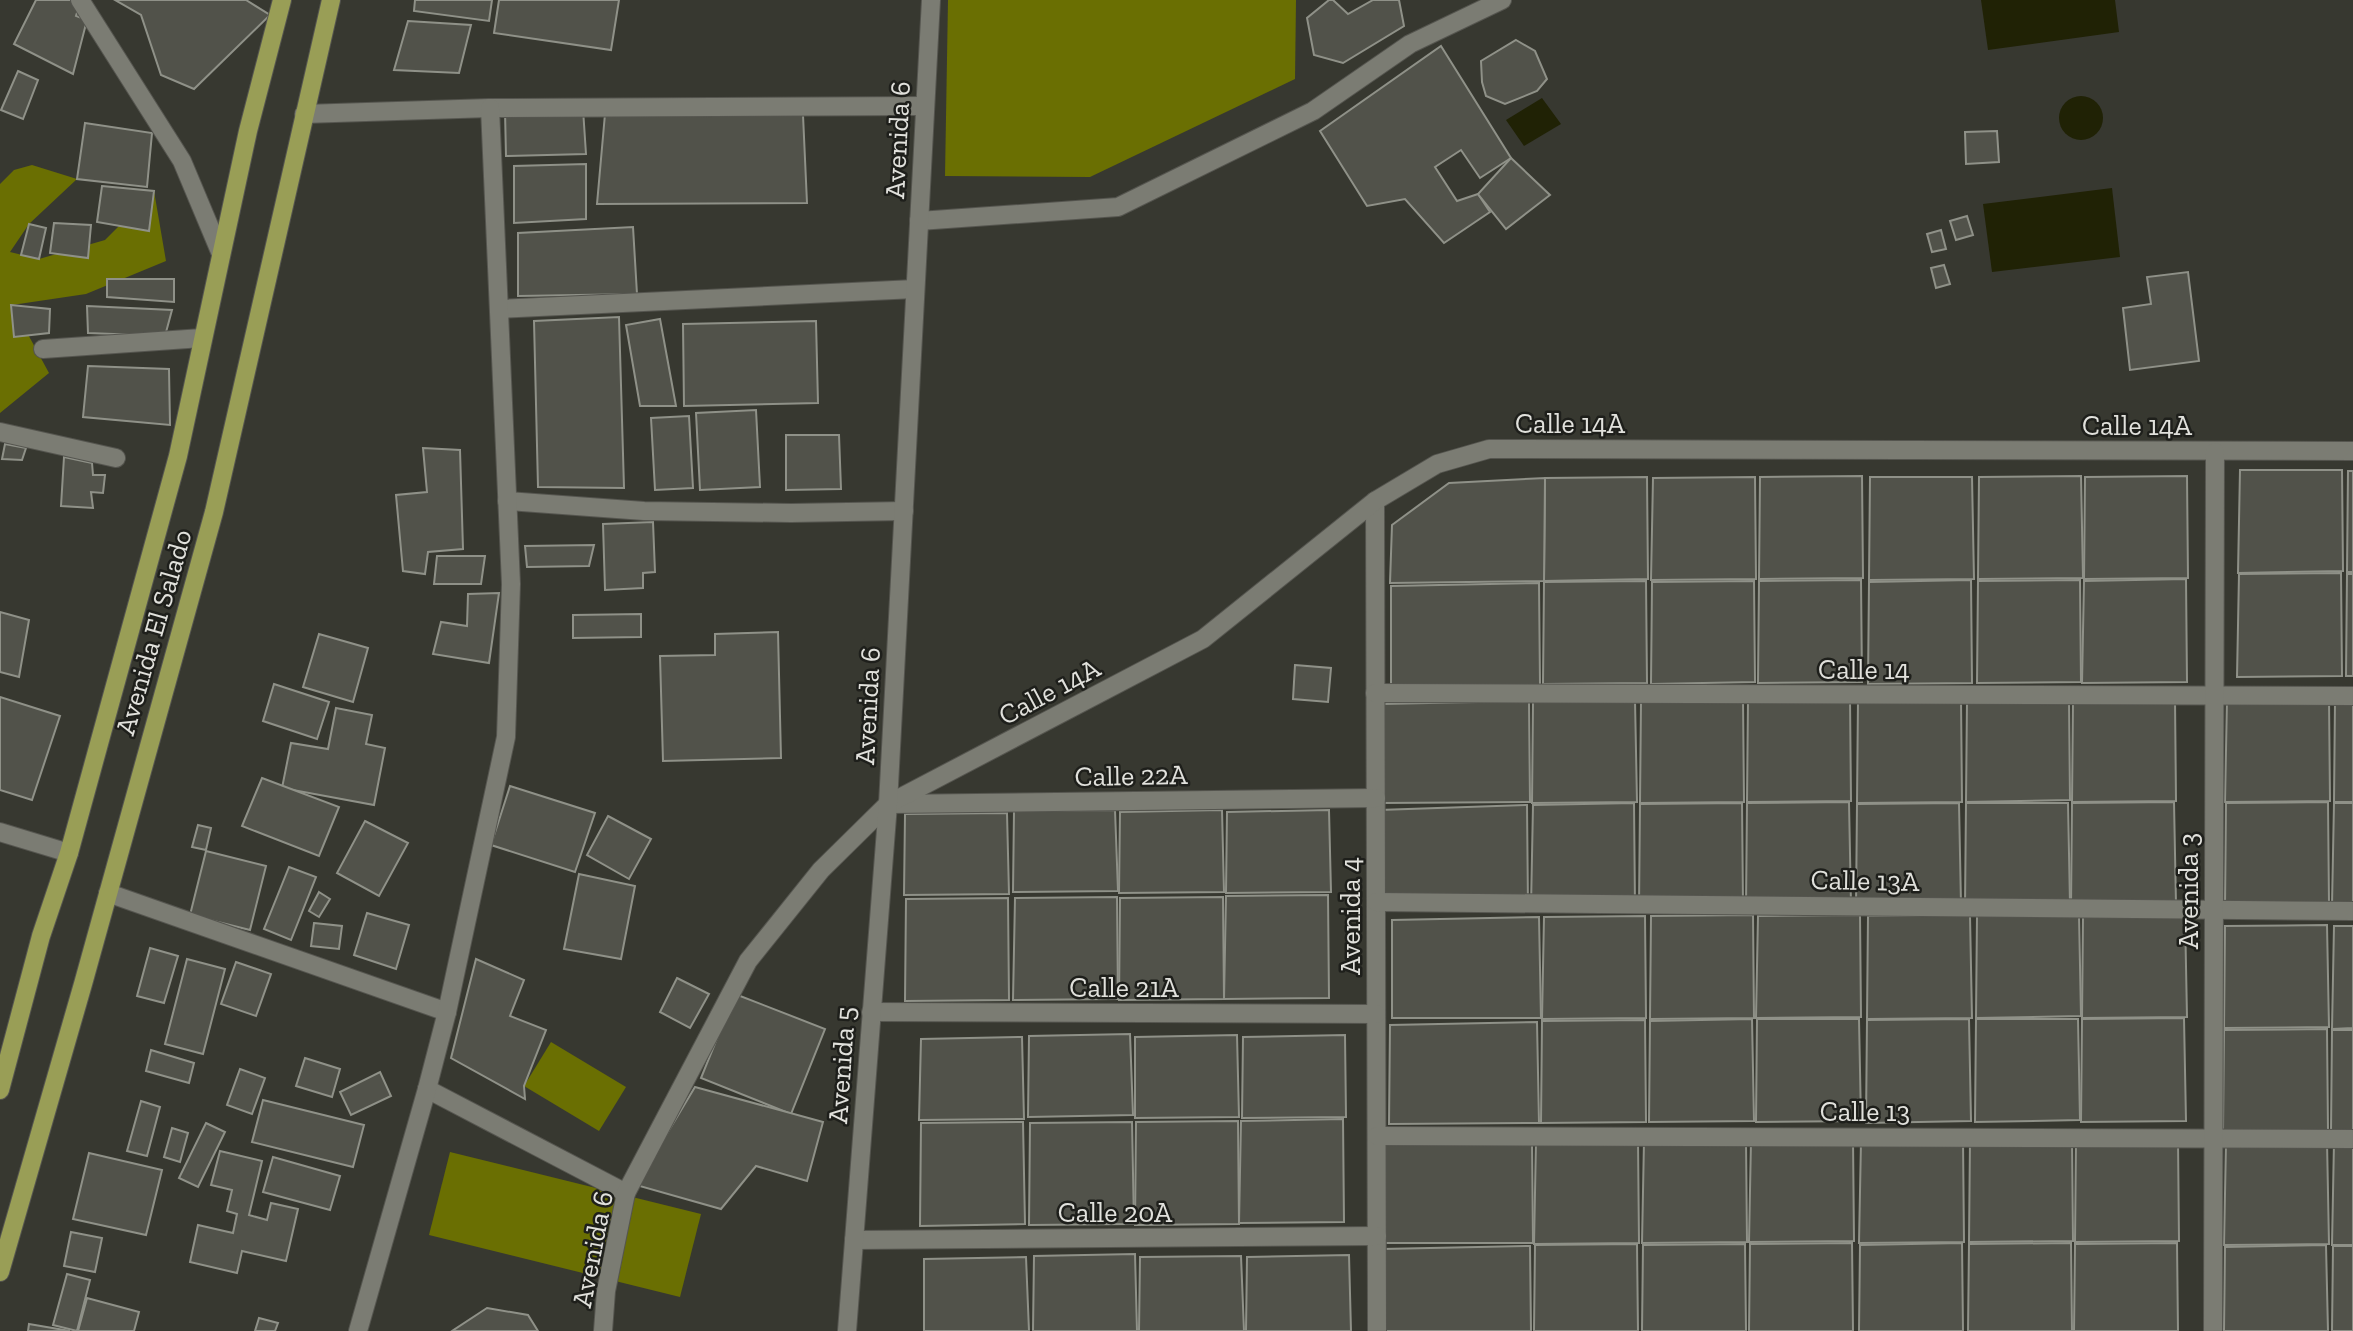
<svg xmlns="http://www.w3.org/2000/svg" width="2353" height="1331" font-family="'Zilla Slab',serif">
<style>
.forest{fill:#6a6f02}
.water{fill:#202205}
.building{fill:#51524a;stroke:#8f9188;stroke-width:2}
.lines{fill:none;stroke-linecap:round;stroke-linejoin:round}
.street-casing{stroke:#55554f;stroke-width:20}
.primary-casing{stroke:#55554f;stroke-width:20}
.street{stroke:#7b7c73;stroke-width:18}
.primary{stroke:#999e56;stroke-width:18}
.labels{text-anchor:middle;stroke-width:5;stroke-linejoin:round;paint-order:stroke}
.street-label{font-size:28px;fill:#e1e1dc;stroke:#1e1f1b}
</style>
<rect width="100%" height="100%" fill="#373830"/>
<g class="forest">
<path d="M948,0H1296L1295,79L1090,177L945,176Z"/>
<path d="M32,165L77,179L29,224L10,252L39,259L105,240L154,191L166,261L86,294L12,305L49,373L0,413V184L14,170Z"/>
<path d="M551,1042L626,1087L599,1131L524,1086Z"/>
<path d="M450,1152L701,1214L680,1297L429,1235Z"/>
</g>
<g class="water">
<path d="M1981,0H2115L2119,32L1988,50Z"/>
<circle cx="2081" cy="118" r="22"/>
<path d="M1542,98L1561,124L1524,146L1506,120Z"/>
<path d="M2112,188L2120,257L1992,272L1983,204Z"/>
</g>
<g class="building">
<path d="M36,0H72L80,3L76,16L87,20L73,74L14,44Z"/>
<path d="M115,0H246L270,15L194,89L161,75L141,15Z"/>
<path d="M415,0H492L489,21L414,11Z"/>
<path d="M499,0H619L611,50L494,33Z"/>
<path d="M1329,0H1333L1348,14L1373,0H1399L1404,26L1343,63L1314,55L1307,18Z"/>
<path d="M408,21L471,25L459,73L394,70Z"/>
<path d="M1516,40L1535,51L1547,79L1537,91L1505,104L1486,96L1482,82L1481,61Z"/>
<path d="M1441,46L1511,158L1480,178L1461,150L1435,167L1457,201L1478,194L1490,212L1444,243L1405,199L1367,206L1320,131Z"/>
<path d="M18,71L38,80L23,119L1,110Z"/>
<path d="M583,109L586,154L506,156L505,111Z"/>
<path d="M605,114L803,115L807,203L597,204Z"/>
<path d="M85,123L152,133L147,187L77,179Z"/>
<path d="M1997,131L1999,162L1966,164L1965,132Z"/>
<path d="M1511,158L1550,195L1506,229L1478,194Z"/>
<path d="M586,164V219L514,223V166Z"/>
<path d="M102,186L154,191L149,231L97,222Z"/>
<path d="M1967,216L1973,235L1956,240L1950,221Z"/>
<path d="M54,223L91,225L88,258L50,253Z"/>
<path d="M29,224L46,228L39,259L21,255Z"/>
<path d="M633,227L637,294L518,296V233Z"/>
<path d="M1941,230L1946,249L1932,252L1927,234Z"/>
<path d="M1944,265L1950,284L1936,288L1931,268Z"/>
<path d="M2188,272L2199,361L2130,370L2123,308L2151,304L2147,277Z"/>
<path d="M107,279H174V302L107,297Z"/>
<path d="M11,305L50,309L49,333L14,337Z"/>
<path d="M87,306L172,310L165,336L88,333Z"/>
<path d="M619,317L624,488L538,487L534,321Z"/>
<path d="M660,319L676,406H640L626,325Z"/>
<path d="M816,321L818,403L684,406L683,324Z"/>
<path d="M88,366L169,369L170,425L83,417Z"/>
<path d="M756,410L760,487L700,490L696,413Z"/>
<path d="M689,416L693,488L655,490L651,418Z"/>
<path d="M786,435H839L841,489L786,490Z"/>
<path d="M5,444L26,448L22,460L2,459Z"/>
<path d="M423,448L460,450L463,549L428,552L425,574L403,571L396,495L427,492Z"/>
<path d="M64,457L92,463L93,475H105L103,493L91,492L93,508L61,506Z"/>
<path d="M2240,470H2342L2343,571L2238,573Z"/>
<path d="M2348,471H2353V572H2347Z"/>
<path d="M1862,476L1863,578L1759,579L1760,477Z"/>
<path d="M2081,476L2083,578L1978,579L1979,477Z"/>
<path d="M2187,476L2188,578L2084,579L2085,477Z"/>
<path d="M1647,477L1648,579L1544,581L1545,478Z"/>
<path d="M1755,477L1756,579L1651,580L1653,478Z"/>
<path d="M1870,477H1972L1974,579L1869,580Z"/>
<path d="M1545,478L1544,581L1390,583L1392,525L1449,483Z"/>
<path d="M653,522L655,572L643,573V588L605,590L603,524Z"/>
<path d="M594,545L589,566L527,567L525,546Z"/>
<path d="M437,556H485L481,584H434Z"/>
<path d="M2341,573L2342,676L2237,677L2239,574Z"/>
<path d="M2347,574H2353V676H2346Z"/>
<path d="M2186,579L2187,682L2082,683L2084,581Z"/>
<path d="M1861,580L1862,682L1758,683L1759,581Z"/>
<path d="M1971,580L1972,683L1868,684L1869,582Z"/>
<path d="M2080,580L2081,682L1977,683L1978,581Z"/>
<path d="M1646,581L1647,683L1543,684L1544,582Z"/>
<path d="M1754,581L1755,682L1651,684L1652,582Z"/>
<path d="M1539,583L1540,685H1391V586Z"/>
<path d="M499,593L489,663L433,654L441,622L467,626L468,594Z"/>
<path d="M0,612L29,620L19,677L0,672Z"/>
<path d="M641,614V637L573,638V615Z"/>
<path d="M778,632L781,758L663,761L660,656L715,655V634Z"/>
<path d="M319,634L368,648L353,702L303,687Z"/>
<path d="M1295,665L1331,668L1328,702L1293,699Z"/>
<path d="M274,684L329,702L317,739L263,721Z"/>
<path d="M0,697L60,716L32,800L0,790Z"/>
<path d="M2329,698L2330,801L2225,802L2227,699Z"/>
<path d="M1743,699L1744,802L1640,803L1641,701Z"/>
<path d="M1850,699L1851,801L1747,802L1748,700Z"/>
<path d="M1961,699L1962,802L1857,803L1858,700Z"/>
<path d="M2069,699L2070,800L1966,802L1967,700Z"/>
<path d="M2073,699H2175L2176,801L2072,802Z"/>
<path d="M1635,700L1637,802L1532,803L1533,701Z"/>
<path d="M2335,700H2353V802H2334Z"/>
<path d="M1529,701L1530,802L1382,803L1381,704Z"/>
<path d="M336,708L372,715L366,744L385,748L374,805L282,788L291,743L328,749Z"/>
<path d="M262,778L339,807L319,856L242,826Z"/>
<path d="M510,786L595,813L575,872L491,845Z"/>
<path d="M1849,802L1851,905L1746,906L1747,803Z"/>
<path d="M2174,802L2176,904L2071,906L2072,803Z"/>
<path d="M2328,802L2329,904L2225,906L2226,803Z"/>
<path d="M1634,803L1635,906L1531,907L1533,805Z"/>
<path d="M1742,803L1743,905L1639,907L1640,804Z"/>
<path d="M1959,803L1961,905L1856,907L1857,804Z"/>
<path d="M1966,803H2068L2070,904L1965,906Z"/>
<path d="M2334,803H2353V905H2332Z"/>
<path d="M1527,805L1528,907H1379V810Z"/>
<path d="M1115,810L1118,891L1013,892L1014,811Z"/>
<path d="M1222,810L1224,892L1119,893L1120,812Z"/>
<path d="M1329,810L1331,892L1226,893L1227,812Z"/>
<path d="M1007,813L1009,894L904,895L905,814Z"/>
<path d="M608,816L651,839L629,879L587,855Z"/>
<path d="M365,821L408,843L379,896L337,873Z"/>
<path d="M198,825L211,828L206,850L192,847Z"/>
<path d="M206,851L266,866L250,930L190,915Z"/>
<path d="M289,867L316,877L291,940L264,929Z"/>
<path d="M579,874L635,886L621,959L564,949Z"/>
<path d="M319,892L330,899L319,917L309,911Z"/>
<path d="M1328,895L1329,998L1224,999L1226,896Z"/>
<path d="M1117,897L1118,999L1013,1000L1015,898Z"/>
<path d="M1223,897L1224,999L1119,1000L1120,898Z"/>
<path d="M1008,898L1009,1000L905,1001L906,899Z"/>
<path d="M367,913L409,925L396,969L354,955Z"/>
<path d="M1753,915L1754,1018L1650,1019L1651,916Z"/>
<path d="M1860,915L1861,1017L1756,1018L1758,916Z"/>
<path d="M2079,915L2081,1016L1976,1018L1977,916Z"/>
<path d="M2083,915H2185L2187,1017L2082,1018Z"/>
<path d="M1645,916L1646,1018L1542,1019L1544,917Z"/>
<path d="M1868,916H1970L1972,1018L1867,1019Z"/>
<path d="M1539,917L1541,1018H1392V920Z"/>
<path d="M314,923L342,926L339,949L311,946Z"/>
<path d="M2327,925L2329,1027L2224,1028L2225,926Z"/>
<path d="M2334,926H2353V1028L2332,1029Z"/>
<path d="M150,948L178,956L164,1003L137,996Z"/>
<path d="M187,959L225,969L203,1054L165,1044Z"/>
<path d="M476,959L524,980L510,1016L546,1030L524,1086L525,1099L451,1058Z"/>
<path d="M236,962L271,974L256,1016L221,1004Z"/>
<path d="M677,978L709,994L690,1028L660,1012Z"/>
<path d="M735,994L825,1029L791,1114L701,1078Z"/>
<path d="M2184,1018L2186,1121L2081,1122L2082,1019Z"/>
<path d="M1752,1019L1754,1121L1649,1122L1650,1021Z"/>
<path d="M1757,1019H1859L1861,1121L1756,1122Z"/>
<path d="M1969,1019L1971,1121L1866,1123L1867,1020Z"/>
<path d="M1976,1019H2078L2080,1120L1975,1122Z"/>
<path d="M1645,1020L1646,1122L1541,1123L1542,1021Z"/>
<path d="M1537,1022L1539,1123L1389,1124L1390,1025Z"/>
<path d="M2327,1029L2328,1131L2223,1132L2224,1030Z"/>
<path d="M2332,1030H2353V1132H2331Z"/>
<path d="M1130,1034L1133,1115L1028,1117L1029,1036Z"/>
<path d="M1237,1035L1239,1117L1135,1118V1037Z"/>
<path d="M1345,1035L1346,1117L1242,1118L1243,1037Z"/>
<path d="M1022,1037L1024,1119L919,1120L921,1039Z"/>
<path d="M151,1050L194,1063L189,1083L146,1071Z"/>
<path d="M305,1058L340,1069L332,1097L296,1086Z"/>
<path d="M240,1069L265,1078L252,1114L227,1105Z"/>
<path d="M380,1072L391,1096L351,1115L340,1092Z"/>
<path d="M695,1087L823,1122L807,1181L756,1166L721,1209L636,1185Z"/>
<path d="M263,1100L364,1125L353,1167L252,1142Z"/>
<path d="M141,1101L160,1107L147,1156L127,1151Z"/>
<path d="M1343,1119L1344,1222L1239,1223L1241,1121Z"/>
<path d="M1238,1121L1239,1224L1135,1225L1136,1122Z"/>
<path d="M1023,1122L1025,1224L920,1226L921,1123Z"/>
<path d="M1132,1122L1134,1224L1029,1225L1030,1123Z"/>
<path d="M206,1123L225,1132L198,1187L179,1178Z"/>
<path d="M172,1128L188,1133L180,1162L164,1157Z"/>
<path d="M1853,1139L1854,1241L1749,1242L1751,1140Z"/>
<path d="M2072,1139L2073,1241L1969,1242L1970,1140Z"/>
<path d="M2178,1139L2179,1241L2075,1242L2076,1140Z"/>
<path d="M1638,1140L1639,1243L1534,1244L1536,1141Z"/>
<path d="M1746,1140L1747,1242L1642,1243L1644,1141Z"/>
<path d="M1963,1140L1964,1242L1859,1243L1861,1141Z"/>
<path d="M1532,1141L1533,1243H1384V1145Z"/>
<path d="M2327,1141L2329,1244L2224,1245L2226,1143Z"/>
<path d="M2334,1142H2353V1245H2332Z"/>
<path d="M220,1151L262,1161L249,1215L267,1220L271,1203L298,1209L286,1261L242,1251L237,1273L190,1262L198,1225L233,1233L237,1214L227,1211L232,1190L211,1185Z"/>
<path d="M89,1153L162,1170L146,1235L73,1219Z"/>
<path d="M273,1157L340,1176L330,1210L263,1192Z"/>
<path d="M71,1232L102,1238L95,1272L64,1266Z"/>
<path d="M1852,1243L1853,1331H1749L1750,1244Z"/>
<path d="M1962,1243L1963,1331H1859L1860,1245Z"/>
<path d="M2071,1243L2072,1331H1968L1969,1244Z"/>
<path d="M2177,1243L2178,1331H2074L2075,1244Z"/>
<path d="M1637,1244L1638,1331H1534L1535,1245Z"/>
<path d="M1745,1244L1746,1331H1642L1643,1245Z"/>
<path d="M2326,1245L2328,1331H2224L2225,1247Z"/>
<path d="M1530,1246L1531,1331H1382V1249Z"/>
<path d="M2333,1246H2353V1331H2332Z"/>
<path d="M1135,1254L1137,1331H1033L1034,1256Z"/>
<path d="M1349,1255L1351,1331H1246L1247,1257Z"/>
<path d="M1241,1256L1244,1331H1139L1140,1257Z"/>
<path d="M1026,1257L1029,1331H924V1259Z"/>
<path d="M67,1274L90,1280L77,1331L53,1325Z"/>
<path d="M87,1298L139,1312L134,1331H78Z"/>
<path d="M487,1308L528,1315L538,1331H452Z"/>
<path d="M259,1318L278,1323L275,1331H255Z"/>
<path d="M29,1324L70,1331H28Z"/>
</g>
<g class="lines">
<g class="street-casing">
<g id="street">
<path d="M80,0L182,161L221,254"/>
<path d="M304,114L490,108L925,106"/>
<path d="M919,221L1118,207L1313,111L1410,44L1502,0"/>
<path d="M499,309L915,289"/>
<path d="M43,349L202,338"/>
<path d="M0,432L116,458"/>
<path d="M507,501L644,511L791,513L904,511"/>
<path d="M1375,501L1377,1331"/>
<path d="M1375,693L2353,696"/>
<path d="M891,804L1376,798"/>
<path d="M0,832L69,853"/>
<path d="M108,893L447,1012"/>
<path d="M1376,902L2353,911"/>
<path d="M871,1012L1376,1014"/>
<path d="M427,1089L626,1193"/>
<path d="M1377,1136L2353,1139"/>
<path d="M854,1240L1377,1236"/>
<path d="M358,1331L427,1089L447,1012L506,737L511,584L490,108"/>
<path d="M603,1331L606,1291L626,1193L748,961L821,870L888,804L1203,639L1375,501L1437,464L1489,449L2353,451"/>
<path d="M847,1331L888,804L931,0"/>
<path d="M2213,1331L2215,452"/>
</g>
</g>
<g class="primary-casing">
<g id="primary">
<path d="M0,1090L41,936L69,853L178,456L248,131L282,0"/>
<path d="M0,1272L83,984L214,512L331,0"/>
</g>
</g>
<use href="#street" class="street"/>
<use href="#primary" class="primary"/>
</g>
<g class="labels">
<g class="street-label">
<text transform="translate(897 140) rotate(-87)" y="10">Avenida 6</text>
<text x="1570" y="433">Calle 14A</text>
<text x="2137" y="435">Calle 14A</text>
<text transform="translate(153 632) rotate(-74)" y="10">Avenida El Salado</text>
<text x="1864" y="679">Calle 14</text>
<text transform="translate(1049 691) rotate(-28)" y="10">Calle 14A</text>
<text transform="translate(867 706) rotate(-87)" y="10">Avenida 6</text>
<text transform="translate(1131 775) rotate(-1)" y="10">Calle 22A</text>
<text transform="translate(1865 880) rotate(1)" y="10">Calle 13A</text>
<text transform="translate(2188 891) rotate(-90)" y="10">Avenida 3</text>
<text transform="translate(1350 916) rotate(-90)" y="10">Avenida 4</text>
<text x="1124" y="997">Calle 21A</text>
<text transform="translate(841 1065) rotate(-86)" y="10">Avenida 5</text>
<text x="1865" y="1121">Calle 13</text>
<text x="1115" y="1222">Calle 20A</text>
<text transform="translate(592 1249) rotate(-79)" y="10">Avenida 6</text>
</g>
</g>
</svg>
